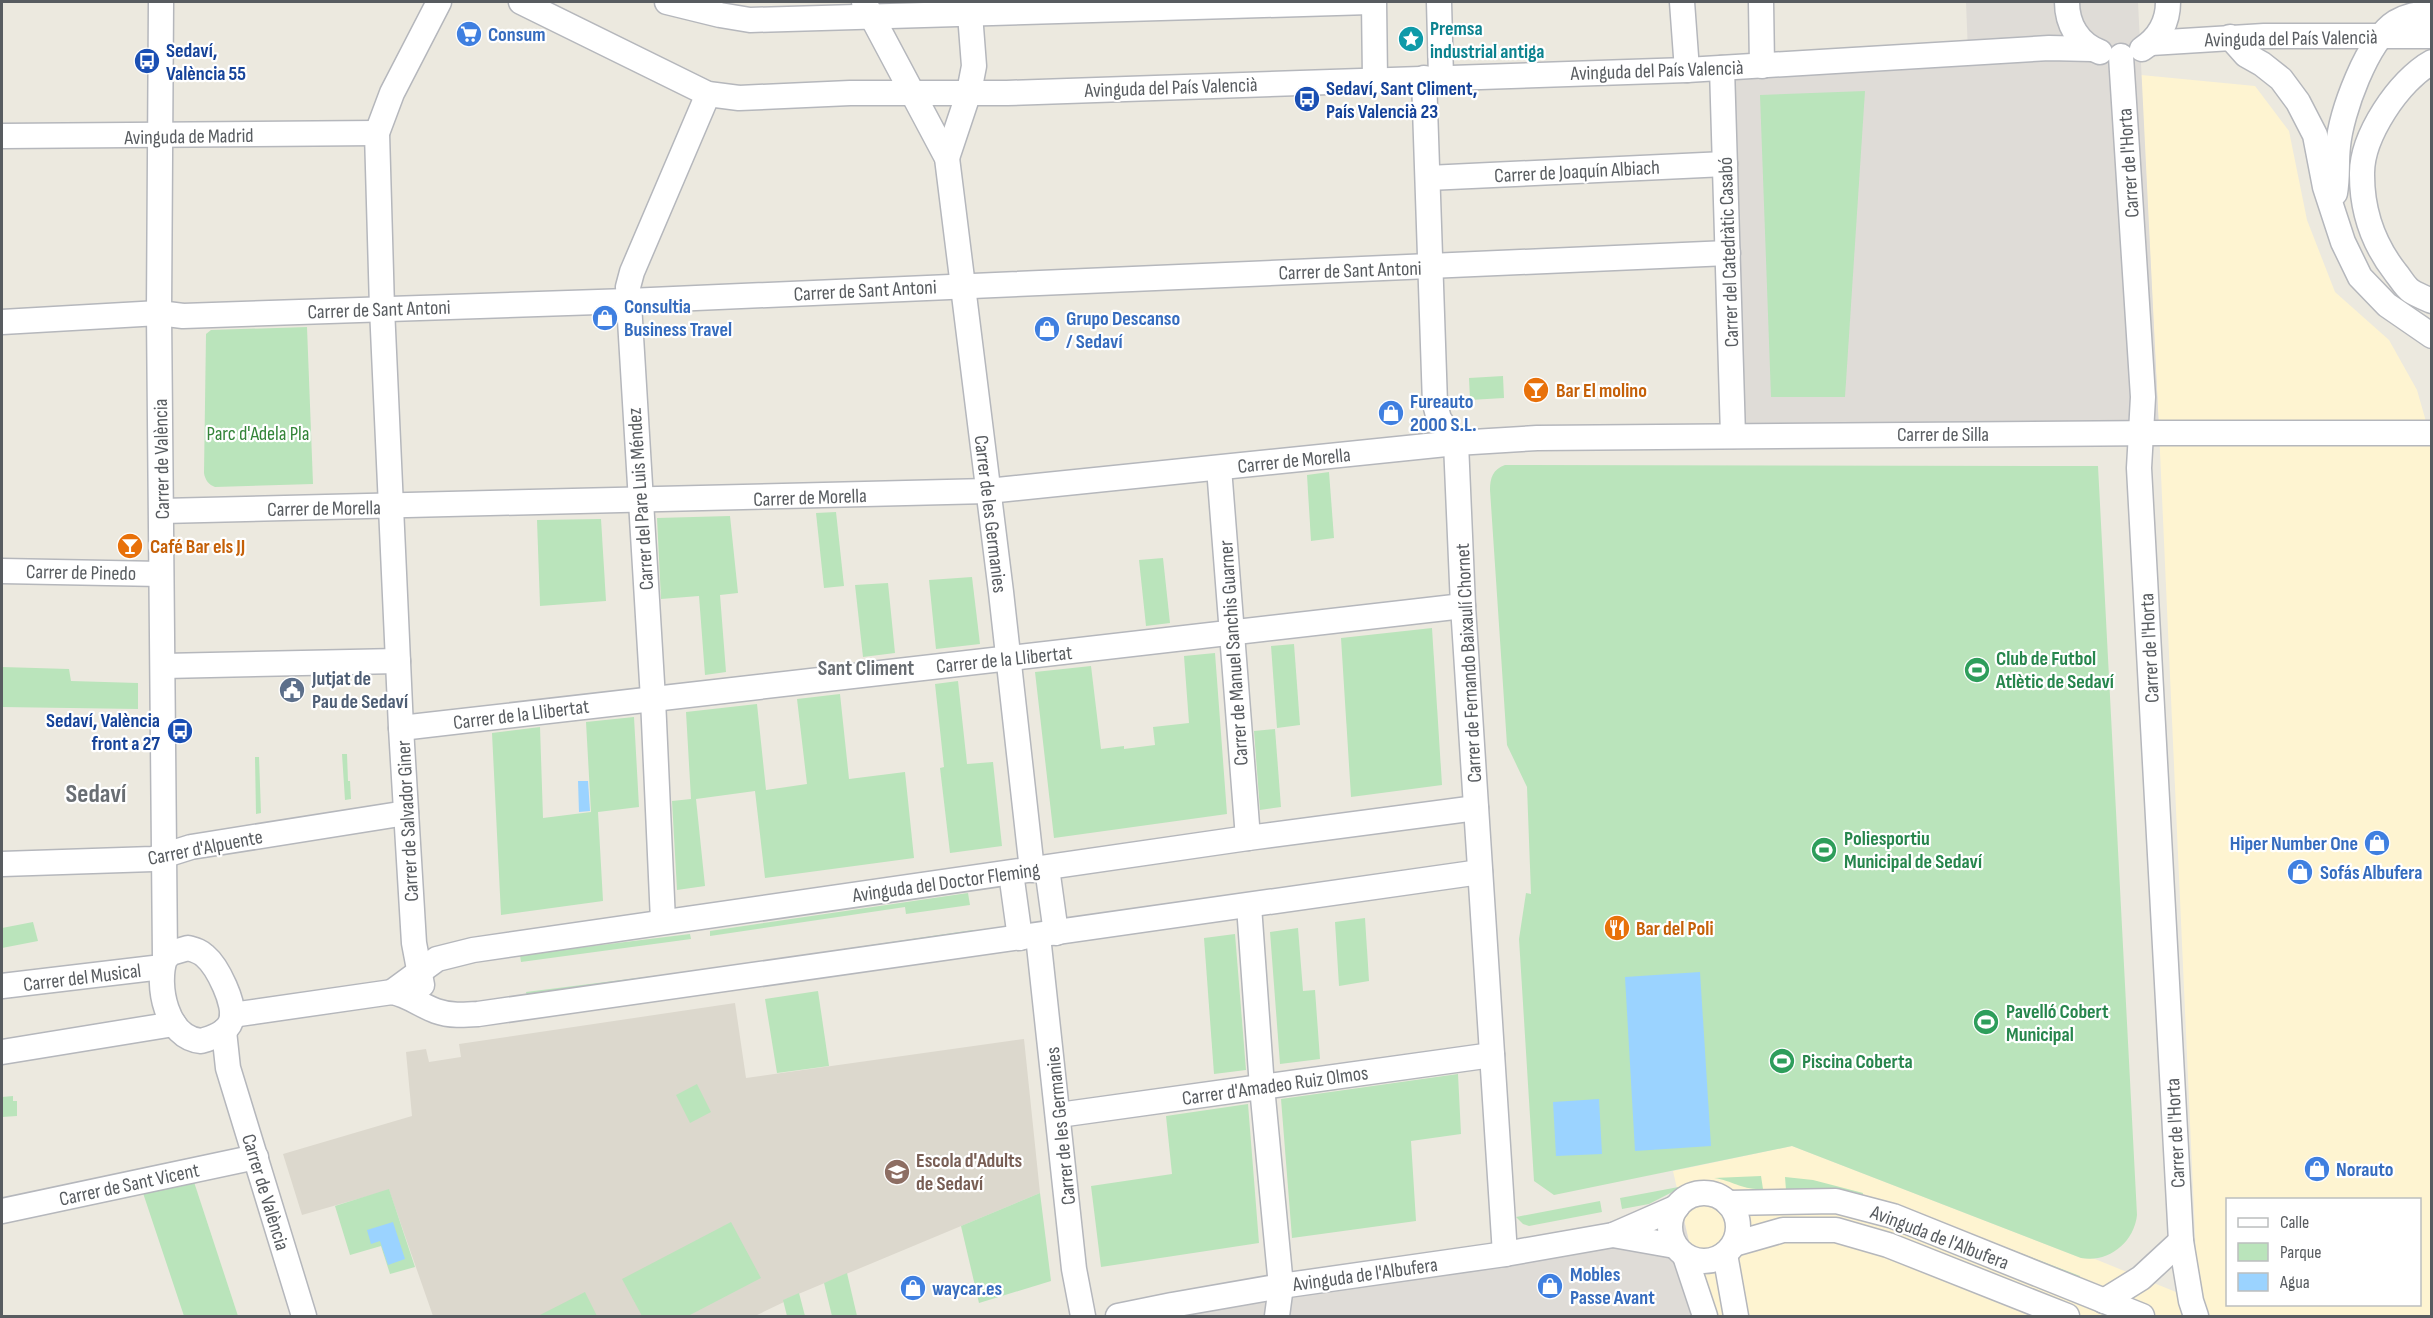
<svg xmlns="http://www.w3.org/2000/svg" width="2433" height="1318" font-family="'Sofia Sans Condensed',sans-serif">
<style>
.commercial{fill:#fef4d1;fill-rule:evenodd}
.industrial{fill:#dfdcd7}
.education{fill:#dcd8cd}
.green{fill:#bae4bb}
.water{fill:#9bd3ff}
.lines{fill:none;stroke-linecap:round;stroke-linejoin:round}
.minor-casing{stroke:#b5b7bc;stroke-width:27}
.minor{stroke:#fff;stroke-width:24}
.labels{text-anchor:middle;stroke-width:4.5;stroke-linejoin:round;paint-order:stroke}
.culture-label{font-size:20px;font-weight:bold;fill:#0d838f;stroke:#fff;text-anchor:start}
.shop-label{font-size:20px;font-weight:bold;fill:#366cbe;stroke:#fff;text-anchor:start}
.street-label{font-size:20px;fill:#585c60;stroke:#fff}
.transit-label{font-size:20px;font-weight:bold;fill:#164399;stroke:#fff;text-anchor:start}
.food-label{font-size:20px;font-weight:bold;fill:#c56008;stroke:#fff;text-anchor:start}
.park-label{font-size:20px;fill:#338438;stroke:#fff}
.leisure-label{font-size:20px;font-weight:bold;fill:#27864d;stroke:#fff;text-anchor:start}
.service-label{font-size:20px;font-weight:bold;fill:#4e5e75;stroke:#fff;text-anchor:start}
.education-label{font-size:20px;font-weight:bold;fill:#785e54;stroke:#fff;text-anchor:start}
.neighbourhood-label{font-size:21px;font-weight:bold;fill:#696e73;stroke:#fff}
.district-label{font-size:26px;font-weight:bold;fill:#696e73;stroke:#fff}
</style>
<rect width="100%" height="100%" fill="#ece9df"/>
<path class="commercial" d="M2141,75L2255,86L2289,131L2307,220L2335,292L2389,340L2417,390L2431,439V1316H1706L1673,1171L1792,1146L2081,1258L2095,1259L2198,1301L2159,430ZM2228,1200H2420V1304H2228Z"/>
<g class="industrial">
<path d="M1966,2H2138L2159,430L1733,436L1722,68L1968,53Z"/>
<path d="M1683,1216L1706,1316H1150Z"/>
</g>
<path class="education" d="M735,1003L746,1078L1024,1039L1040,1193L784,1300V1302L755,1316H433L389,1190L302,1215L283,1154L412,1116L406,1052L426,1049L429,1062L461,1057L459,1044Z"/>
<g class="green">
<path d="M1865,91L1845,397H1771L1760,95Z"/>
<path d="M307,327L313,484L215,487C209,485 205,480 204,473L206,334L211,330Z"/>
<path d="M1503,376L1504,398L1470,400L1469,378Z"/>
<path d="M1505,465L2098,466L2137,1215C2134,1243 2108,1263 2081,1258L1792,1146L1554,1195L1534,1181L1519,939L1526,893L1531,894L1527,787L1507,745L1490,490C1490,478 1493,469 1505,465Z"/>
<path d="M1329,472L1334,538L1311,541L1307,475Z"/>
<path d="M836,512L844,586L824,588L816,513Z"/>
<path d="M730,516L738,593L720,595L726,672L705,675L699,596L661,599L657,518Z"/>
<path d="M601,519L606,601L540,606L537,520Z"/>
<path d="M1163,558L1170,623L1146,626L1139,560Z"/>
<path d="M972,577L980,644L936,649L929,580Z"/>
<path d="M888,583L895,653L863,657L855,585Z"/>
<path d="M1432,628L1442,785L1351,797L1341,638Z"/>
<path d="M1294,644L1300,725L1277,728L1271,646Z"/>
<path d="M1215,653L1227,814L1054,838L1035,672L1091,666L1101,749L1124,746V749L1155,745L1153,727L1189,723L1184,656Z"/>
<path d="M2,667L69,669L71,681L138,683V709L2,707Z"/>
<path d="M958,681L967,764L993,762L1002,846L950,853L940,768L944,767L935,684Z"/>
<path d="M840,694L849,779L905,772L914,858L765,878L755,791L696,799L705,886L677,890L672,801L691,799L686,712L757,704L766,790L807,784L797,699Z"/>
<path d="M634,717L639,807L598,812L603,901L501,915L492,733L540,727L543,818L591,812L586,722Z"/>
<path d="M1275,729L1281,807L1260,810L1254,731Z"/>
<path d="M342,754H347L348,781H350L351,799L345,800Z"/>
<path d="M255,757H259L261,813L256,814Z"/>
<path d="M968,893L970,905L906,914L905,907L710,936V931Z"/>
<path d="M1365,918L1369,981L1339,986L1335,922Z"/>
<path d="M33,922L38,941L2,948V928Z"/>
<path d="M1298,928L1303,991L1315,990L1320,1059L1280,1064L1270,932Z"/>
<path d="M973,930L974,934L715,973L714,968Z"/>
<path d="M690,934L691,939L521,962L520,955Z"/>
<path d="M1235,934L1246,1070L1214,1074L1204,938Z"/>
<path d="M693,971L694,975L527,996L526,992Z"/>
<path d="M818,991L829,1066L777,1073L765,999Z"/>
<path d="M1458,1074L1461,1134L1411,1141L1416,1221L1292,1238L1281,1099Z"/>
<path d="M697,1084L711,1112L690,1123L676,1095Z"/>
<path d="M13,1096V1101H17V1116L2,1117V1097Z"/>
<path d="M1248,1104L1259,1243L1101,1267L1091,1186L1172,1174L1166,1116Z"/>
<path d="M1761,1176L1763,1189C1741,1190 1734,1181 1714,1178Z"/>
<path d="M1785,1177L1813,1180L1863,1193L1862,1198L1810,1189L1786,1190Z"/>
<path d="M194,1182L238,1316H184L143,1193Z"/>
<path d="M1684,1186L1649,1204L1622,1209L1620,1198Z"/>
<path d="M389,1189L415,1267L390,1274L381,1246L350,1255L335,1206Z"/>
<path d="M1040,1193L1051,1281L979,1303L961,1226Z"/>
<path d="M1884,1200L2080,1276L2078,1281L1882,1205Z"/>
<path d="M1600,1201L1602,1212L1529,1226L1523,1224L1516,1217Z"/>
<path d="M731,1222L761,1278L688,1316H642L622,1279Z"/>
<path d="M847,1273L857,1316H832L824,1283Z"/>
<path d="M585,1292L597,1316H538Z"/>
<path d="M799,1293L805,1316H787L783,1300Z"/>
</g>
<g class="water">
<path d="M578,781H588L590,811L579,812Z"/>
<path d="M1700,972L1711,1146L1635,1151L1625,977Z"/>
<path d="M1599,1099L1602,1154L1556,1156L1553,1102Z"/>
<path d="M393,1222L405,1259L388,1265L380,1241L371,1244L367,1230Z"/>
</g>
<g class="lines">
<g class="minor-casing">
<g id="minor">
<path d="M161,2L159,313L165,959"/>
<path d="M521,2L708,94L739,98L850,93H1007L1687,70L2049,48L2092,49"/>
<path d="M667,2L720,15L750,20L1370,2"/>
<path d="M864,2L947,158L1001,592L1032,870"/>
<path d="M1374,2L1375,79"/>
<path d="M1439,2L1441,78"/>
<path d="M1682,2L1687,70"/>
<path d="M1761,2L1762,66"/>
<path d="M2067,2C2067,24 2078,44 2100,52"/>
<path d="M2230,37L2246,55L2262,64L2281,79L2298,102L2315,135L2325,187L2343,242L2360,277L2387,305L2432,336"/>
<path d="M2151,43L2264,36H2432"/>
<path d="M2142,49C2159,38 2168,22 2168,2"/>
<path d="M2121,56L2143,397L2139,468L2181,1241L2191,1301L2196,1316"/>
<path d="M2432,62C2399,80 2361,137 2362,175C2362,211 2374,245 2396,273C2401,279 2405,287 2411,291C2417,295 2425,298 2432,301"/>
<path d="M1722,68L1733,436"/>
<path d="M1424,78L1435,404L1439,419L1456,443L1463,606L1505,1254"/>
<path d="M2,136L377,133"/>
<path d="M947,158L969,92L974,66L970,14"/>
<path d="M1428,178L1725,164"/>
<path d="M2335,193C2338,177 2336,162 2338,146C2341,113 2367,40 2396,22C2408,15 2418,13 2432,13"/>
<path d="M2,322L159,313L183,316L628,301L1728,253"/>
<path d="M1219,468L1248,838"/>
<path d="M162,511L988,491L1456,443L1537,438L2162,433H2432"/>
<path d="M2,571L161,574"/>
<path d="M164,666L398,661"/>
<path d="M401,728L1463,606"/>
<path d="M2,864L153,859L191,847L406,813"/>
<path d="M1047,868L1056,933"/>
<path d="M1011,873L1020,938"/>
<path d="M1249,906L1262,1087L1281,1286L1277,1316"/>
<path d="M663,921L653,699L628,287L632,272L708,94"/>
<path d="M1038,936L1074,1269L1083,1316"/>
<path d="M188,948C195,950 200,951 205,956C217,966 237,1005 231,1021C227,1033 212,1038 201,1041C166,1038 156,985 165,959L171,953Z"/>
<path d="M422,985L414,943L401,728L382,308L377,133L392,93L439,2"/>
<path d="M2,986L162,967"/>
<path d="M392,992L437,959L473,950L1248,838L1476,808"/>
<path d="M232,1015L392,992C408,995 420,1005 436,1011C450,1016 464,1015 478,1014L1480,872"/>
<path d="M224,1031L228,1068L304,1316"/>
<path d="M2,1052L174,1024"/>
<path d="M1059,1115L1492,1055"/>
<circle cx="1704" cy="1227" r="34"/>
<path d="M1728,1203L1836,1201L1893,1216L2142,1316"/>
<path d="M2,1211L256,1157"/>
<path d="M1613,1235L1675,1246"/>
<path d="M1734,1244L1783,1230H1836L1888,1245L2067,1316"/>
<path d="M1725,1254L1736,1316"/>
<path d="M1685,1256L1705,1316"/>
<path d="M2104,1301L2141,1278L2181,1241"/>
<path d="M1118,1316L1172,1305L1281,1286L1505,1254L1613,1235L1677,1207"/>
</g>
</g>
<use href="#minor" class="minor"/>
</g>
<defs>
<g id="supermarket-disc" transform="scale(1.35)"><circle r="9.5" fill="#3f7fe0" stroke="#fff"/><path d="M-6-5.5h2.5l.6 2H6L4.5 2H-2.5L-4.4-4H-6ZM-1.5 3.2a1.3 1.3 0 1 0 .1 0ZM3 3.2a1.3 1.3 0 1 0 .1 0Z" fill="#fff"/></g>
<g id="sight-disc" transform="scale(1.35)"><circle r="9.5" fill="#0f9aa8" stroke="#fff"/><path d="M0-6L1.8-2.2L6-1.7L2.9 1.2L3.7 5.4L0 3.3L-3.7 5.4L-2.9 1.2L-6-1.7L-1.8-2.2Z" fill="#fff"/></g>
<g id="bus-disc" transform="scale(1.35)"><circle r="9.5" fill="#1a4fb4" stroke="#fff"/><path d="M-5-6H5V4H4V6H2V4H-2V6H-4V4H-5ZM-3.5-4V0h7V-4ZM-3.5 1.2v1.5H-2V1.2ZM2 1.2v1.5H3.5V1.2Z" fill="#fff"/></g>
<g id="shop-disc" transform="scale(1.35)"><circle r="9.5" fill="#3f7fe0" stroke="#fff"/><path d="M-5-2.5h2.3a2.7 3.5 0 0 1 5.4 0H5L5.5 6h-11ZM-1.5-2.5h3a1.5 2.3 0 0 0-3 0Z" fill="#fff"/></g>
<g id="bar-disc" transform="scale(1.35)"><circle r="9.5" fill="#e8710a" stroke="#fff"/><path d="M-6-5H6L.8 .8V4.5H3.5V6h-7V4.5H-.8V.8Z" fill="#fff"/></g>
<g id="stadium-disc" transform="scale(1.35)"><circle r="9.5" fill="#2e9e5b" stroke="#fff"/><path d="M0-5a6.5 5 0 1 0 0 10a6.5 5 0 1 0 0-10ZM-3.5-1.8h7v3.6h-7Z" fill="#fff"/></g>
<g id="civic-disc" transform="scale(1.35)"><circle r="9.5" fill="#5c6f8a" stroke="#fff"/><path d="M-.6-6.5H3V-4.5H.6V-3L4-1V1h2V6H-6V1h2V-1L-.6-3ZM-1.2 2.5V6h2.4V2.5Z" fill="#fff"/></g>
<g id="restaurant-disc" transform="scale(1.35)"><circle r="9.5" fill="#e8710a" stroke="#fff"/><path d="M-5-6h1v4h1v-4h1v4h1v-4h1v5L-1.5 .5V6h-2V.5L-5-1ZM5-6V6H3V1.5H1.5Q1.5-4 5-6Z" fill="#fff"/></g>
<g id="school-disc" transform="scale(1.35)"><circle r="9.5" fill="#8d6e63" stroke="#fff"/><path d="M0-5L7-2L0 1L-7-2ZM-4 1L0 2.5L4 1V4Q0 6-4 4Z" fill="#fff"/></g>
</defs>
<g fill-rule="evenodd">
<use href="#supermarket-disc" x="469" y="34"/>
<use href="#sight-disc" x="1411" y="39"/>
<use href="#bus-disc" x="147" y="61"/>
<use href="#bus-disc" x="1307" y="99"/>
<use href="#shop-disc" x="605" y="318"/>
<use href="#shop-disc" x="1047" y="329"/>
<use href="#bar-disc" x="1536" y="390"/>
<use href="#shop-disc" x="1391" y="413"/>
<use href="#bar-disc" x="130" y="546"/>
<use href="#stadium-disc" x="1977" y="670"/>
<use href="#civic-disc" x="292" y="690"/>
<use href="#bus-disc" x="180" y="731"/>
<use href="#shop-disc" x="2377" y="843"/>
<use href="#stadium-disc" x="1824" y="850"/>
<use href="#shop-disc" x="2300" y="872"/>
<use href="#restaurant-disc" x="1617" y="928"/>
<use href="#stadium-disc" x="1986" y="1022"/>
<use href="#stadium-disc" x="1782" y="1061"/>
<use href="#shop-disc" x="2317" y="1169"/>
<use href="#school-disc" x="897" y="1172"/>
<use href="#shop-disc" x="1550" y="1286"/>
<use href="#shop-disc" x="913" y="1288"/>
</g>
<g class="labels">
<g class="culture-label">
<text x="1430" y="35">Premsa<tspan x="1430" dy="23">industrial antiga</tspan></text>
</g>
<g class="shop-label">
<text x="488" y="41">Consum</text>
<text x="624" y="313">Consultia<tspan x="624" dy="23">Business Travel</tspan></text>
<text x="1066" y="325">Grupo Descanso<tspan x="1066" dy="23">/ Sedaví</tspan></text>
<text x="1410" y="408">Fureauto<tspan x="1410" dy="23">2000 S.L.</tspan></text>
<text x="2358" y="850" text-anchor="end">Hiper Number One</text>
<text x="2320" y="879">Sofás Albufera</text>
<text x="2336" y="1176">Norauto</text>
<text x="1570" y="1281">Mobles<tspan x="1570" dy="23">Passe Avant</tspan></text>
<text x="932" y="1295">waycar.es</text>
</g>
<g class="street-label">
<text transform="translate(2291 38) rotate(-1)" y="7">Avinguda del País Valencià</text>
<text transform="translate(1657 70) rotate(-2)" y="7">Avinguda del País Valencià</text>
<text transform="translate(1171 87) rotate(-2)" y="7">Avinguda del País Valencià</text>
<text transform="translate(189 136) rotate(-1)" y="7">Avinguda de Madrid</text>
<text transform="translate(2128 163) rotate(-94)" y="7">Carrer de l'Horta</text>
<text transform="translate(1577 171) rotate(-3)" y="7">Carrer de Joaquín Albiach</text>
<text transform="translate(1728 252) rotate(-92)" y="7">Carrer del Catedràtic Casabó</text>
<text transform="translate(1350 270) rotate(-2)" y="7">Carrer de Sant Antoni</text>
<text transform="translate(865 290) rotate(-3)" y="7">Carrer de Sant Antoni</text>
<text transform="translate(379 309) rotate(-2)" y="7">Carrer de Sant Antoni</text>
<text x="1943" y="441">Carrer de Silla</text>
<text transform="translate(161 459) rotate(-91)" y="7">Carrer de València</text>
<text transform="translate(1294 460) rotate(-6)" y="7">Carrer de Morella</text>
<text transform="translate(810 497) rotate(-2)" y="7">Carrer de Morella</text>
<text transform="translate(640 499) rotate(-94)" y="7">Carrer del Pare Luis Méndez</text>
<text transform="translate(324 508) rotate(-1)" y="7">Carrer de Morella</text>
<text transform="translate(991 514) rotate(83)" y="7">Carrer de les Germanies</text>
<text transform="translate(81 572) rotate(1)" y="7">Carrer de Pinedo</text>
<text transform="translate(2149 648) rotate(-93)" y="7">Carrer de l'Horta</text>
<text transform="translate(1233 653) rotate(-94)" y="7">Carrer de Manuel Sanchis Guarner</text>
<text transform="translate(1004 659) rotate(-6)" y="7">Carrer de la Llibertat</text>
<text transform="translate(1468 663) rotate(-93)" y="7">Carrer de Fernando Baixaulí Chornet</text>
<text transform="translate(521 714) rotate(-7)" y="7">Carrer de la Llibertat</text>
<text transform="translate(407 821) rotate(-93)" y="7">Carrer de Salvador Giner</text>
<text transform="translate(205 847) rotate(-11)" y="7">Carrer d'Alpuente</text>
<text transform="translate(946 882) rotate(-8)" y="7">Avinguda del Doctor Fleming</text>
<text transform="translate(82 977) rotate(-7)" y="7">Carrer del Musical</text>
<text transform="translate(1275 1085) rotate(-8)" y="7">Carrer d'Amadeo Ruiz Olmos</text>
<text transform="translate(1060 1126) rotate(-96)" y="7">Carrer de les Germanies</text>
<text transform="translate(2175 1133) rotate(-93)" y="7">Carrer de l'Horta</text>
<text transform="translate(129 1184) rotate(-12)" y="7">Carrer de Sant Vicent</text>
<text transform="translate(266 1192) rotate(73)" y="7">Carrer de València</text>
<text transform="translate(1940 1237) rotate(21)" y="7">Avinguda de l'Albufera</text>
<text transform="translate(1365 1274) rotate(-8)" y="7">Avinguda de l'Albufera</text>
</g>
<g class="transit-label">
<text x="166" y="57">Sedaví,<tspan x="166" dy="23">València 55</tspan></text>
<text x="1326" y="95">Sedaví, Sant Climent,<tspan x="1326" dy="23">País Valencià 23</tspan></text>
<text x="160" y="727" text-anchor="end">Sedaví, València<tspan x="160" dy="23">front a 27</tspan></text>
</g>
<g class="food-label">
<text x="1556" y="397">Bar El molino</text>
<text x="150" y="553">Café Bar els JJ</text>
<text x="1636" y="935">Bar del Poli</text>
</g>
<g class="park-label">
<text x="258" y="440">Parc d'Adela Pla</text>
</g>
<g class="leisure-label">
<text x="1996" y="665">Club de Futbol<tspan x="1996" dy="23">Atlètic de Sedaví</tspan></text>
<text x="1844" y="845">Poliesportiu<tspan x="1844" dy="23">Municipal de Sedaví</tspan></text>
<text x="2006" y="1018">Pavelló Cobert<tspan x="2006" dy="23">Municipal</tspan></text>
<text x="1802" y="1068">Piscina Coberta</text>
</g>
<g class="service-label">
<text x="312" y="685">Jutjat de<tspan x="312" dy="23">Pau de Sedaví</tspan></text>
</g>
<g class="education-label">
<text x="916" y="1167">Escola d'Adults<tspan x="916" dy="23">de Sedaví</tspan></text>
</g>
<g class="neighbourhood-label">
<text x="866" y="675">Sant Climent</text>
</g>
<g class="district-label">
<text x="96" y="802">Sedaví</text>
</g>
</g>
<rect width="2433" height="1318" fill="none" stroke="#585c60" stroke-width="6"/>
<rect x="2226" y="1198" width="195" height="108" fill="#ffffff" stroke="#bcbebf" stroke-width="1.5"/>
<rect x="2238" y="1218" width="30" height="9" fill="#ffffff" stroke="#bcbebf" stroke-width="1.5"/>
<text x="2280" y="1228" font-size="18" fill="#585c60">Calle</text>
<rect x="2238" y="1243" width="30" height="18" fill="#bae4bb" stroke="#bcbebf" stroke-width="1.5"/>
<text x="2280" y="1258" font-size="18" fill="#585c60">Parque</text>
<rect x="2238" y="1273" width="30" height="18" fill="#9bd3ff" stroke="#bcbebf" stroke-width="1.5"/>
<text x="2280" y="1288" font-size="18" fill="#585c60">Agua</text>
</svg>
